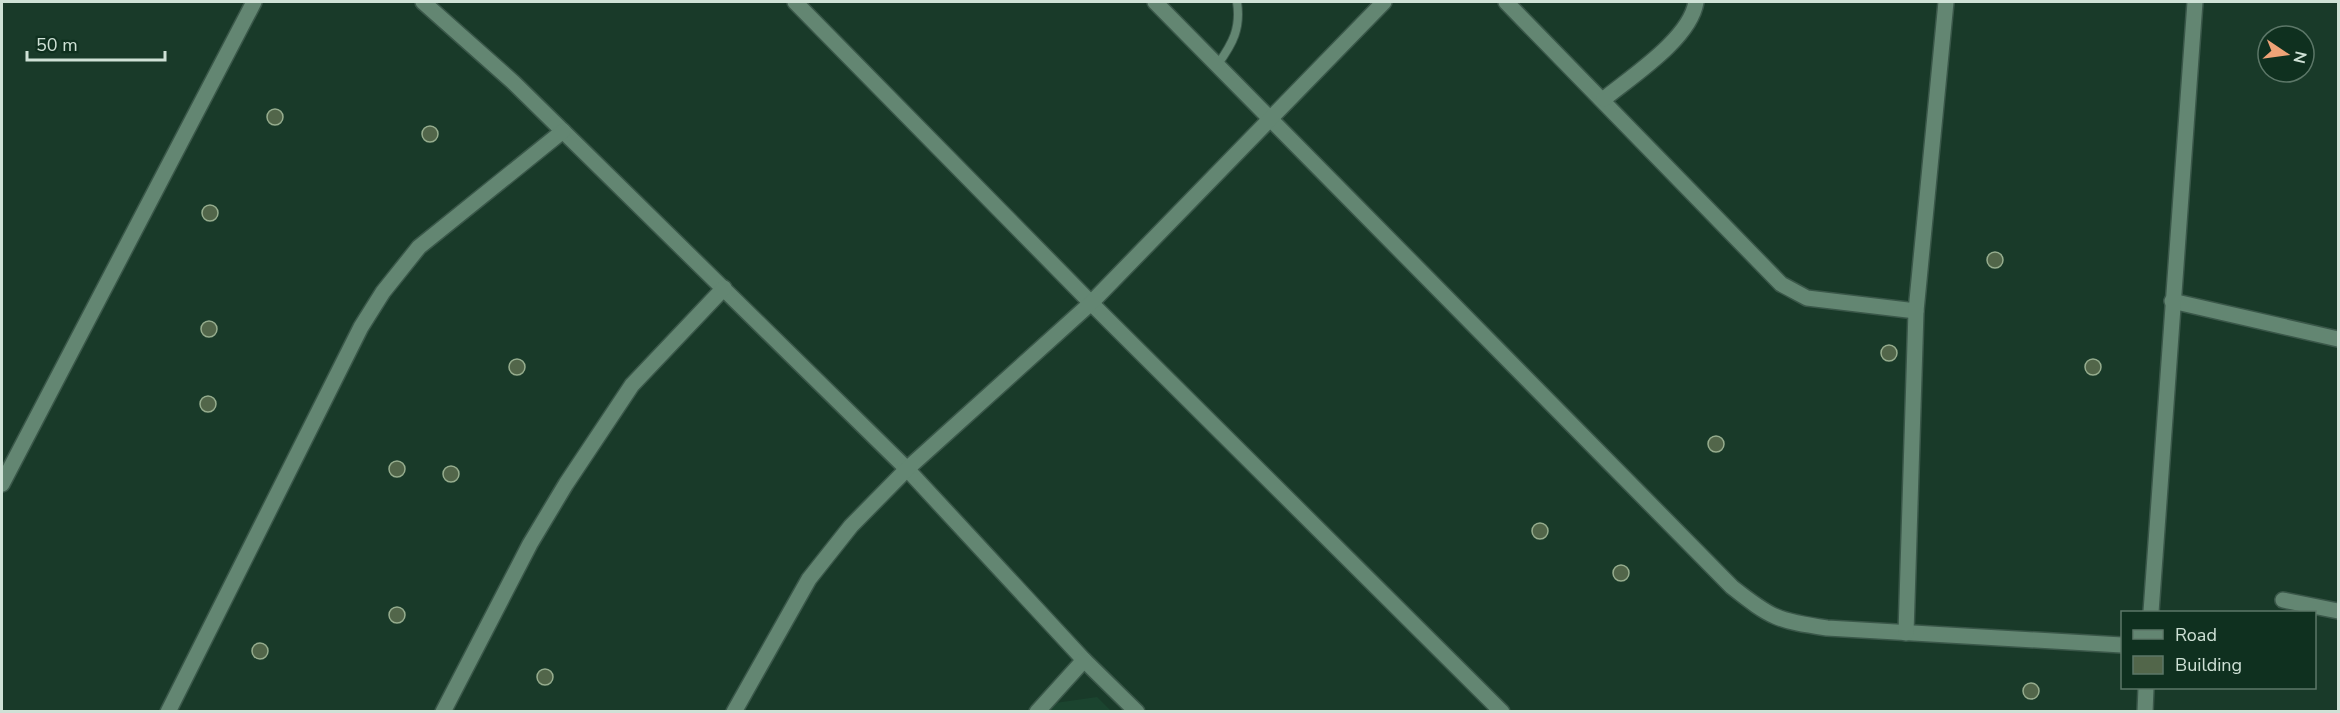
<svg xmlns="http://www.w3.org/2000/svg" width="2340" height="713" font-family="'Nunito Sans',sans-serif">
<style>
.built{fill:#1b442f}
.building{fill:#52664a;stroke:#96ad8e;stroke-width:1.5}
.lines{fill:none;stroke-linecap:round;stroke-linejoin:round}
.lane-casing{stroke:#3a5749;stroke-width:10}
.street-casing{stroke:#3a5749;stroke-width:18}
.lane{stroke:#638672;stroke-width:8}
.street{stroke:#638672;stroke-width:15}
</style>
<rect width="100%" height="100%" fill="#193a29"/>
<path class="built" d="M1097,697L1111,711L1049,712L1055,703Z"/>
<g class="building">
<circle cx="275" cy="117" r="8"/>
<circle cx="430" cy="134" r="8"/>
<circle cx="210" cy="213" r="8"/>
<circle cx="1995" cy="260" r="8"/>
<circle cx="209" cy="329" r="8"/>
<circle cx="1889" cy="353" r="8"/>
<circle cx="2093" cy="367" r="8"/>
<circle cx="517" cy="367" r="8"/>
<circle cx="208" cy="404" r="8"/>
<circle cx="1716" cy="444" r="8"/>
<circle cx="397" cy="469" r="8"/>
<circle cx="451" cy="474" r="8"/>
<circle cx="1540" cy="531" r="8"/>
<circle cx="1621" cy="573" r="8"/>
<circle cx="397" cy="615" r="8"/>
<circle cx="260" cy="651" r="8"/>
<circle cx="545" cy="677" r="8"/>
<circle cx="2031" cy="691" r="8"/>
</g>
<g class="lines">
<g class="lane-casing">
<path id="lane" d="M1218,64C1233,43 1241,28 1237,2"/>
</g>
<g class="street-casing">
<g id="street">
<path d="M423,2L513,82L907,469L1084,660L1137,712"/>
<path d="M795,2L1091,303L1502,712"/>
<path d="M1155,2L1732,587C1771,618 1778,621 1827,628L2122,645"/>
<path d="M1506,2L1781,284L1807,298L1916,311"/>
<path d="M1604,99C1632,76 1690,39 1696,2"/>
<path d="M2172,301L2338,339"/>
<path d="M2,484L254,2"/>
<path d="M2283,600L2338,611"/>
<path d="M2151,612L2195,2"/>
<path d="M1906,633L1916,311L1946,2"/>
<path d="M168,712L361,327L383,292L419,247L563,131"/>
<path d="M443,712L530,544L566,484L632,385L724,288"/>
<path d="M734,712L809,579L851,526L907,469L1091,303L1384,2"/>
<path d="M1037,712L1084,660"/>
<path d="M2145,712L2146,688"/>
</g>
</g>
<use href="#lane" class="lane"/>
<use href="#street" class="street"/>
</g>
<rect width="2340" height="713" fill="none" stroke="#cfe1d6" stroke-width="6"/>
<rect x="2121" y="611" width="195" height="78" fill="#0f301f" stroke="#5c7768" stroke-width="1.5"/>
<rect x="2133" y="630" width="30" height="9" fill="#638672" stroke="#5c7768" stroke-width="1.5"/>
<text x="2175" y="641" font-size="18" fill="#cfe1d6">Road</text>
<rect x="2133" y="656" width="30" height="18" fill="#52664a" stroke="#5c7768" stroke-width="1.5"/>
<text x="2175" y="671" font-size="18" fill="#cfe1d6">Building</text>
<g transform="translate(2286 54) rotate(103)"><circle r="28" fill="#0f301f" stroke="#5c7768" stroke-width="1.5"/>
<path d="M0-4.5L10 22L0 15L-10 22Z" fill="#efa377"/>
<text y="-9" font-size="16" font-weight="bold" text-anchor="middle" fill="#cfe1d6">N</text>
</g>
<path d="M27 51v9h138v-9" fill="none" stroke="#cfe1d6" stroke-width="3"/>
<text x="36" y="51" font-size="18" fill="#cfe1d6" stroke="#0f301f" stroke-width="4.5" paint-order="stroke">50 m</text>
</svg>
